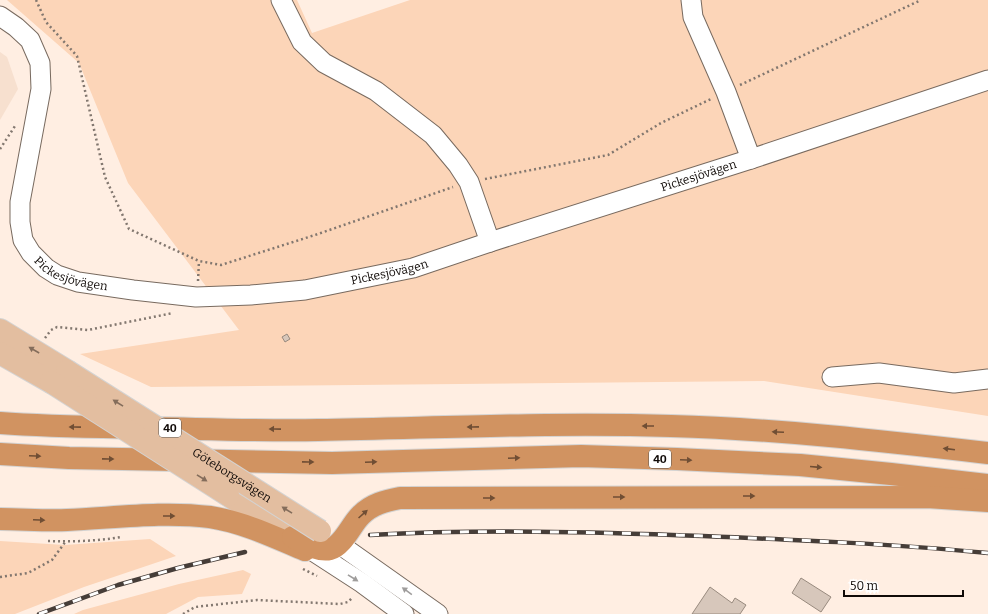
<svg xmlns="http://www.w3.org/2000/svg" width="988" height="614" font-family="Bitter,serif">
<style>
.built{fill:#f7e0cf}
.green{fill:#fcd5b8}
.building{fill:#d7c7bb;stroke:#988a7e}
.lines{fill:none;stroke-linecap:round;stroke-linejoin:round}
.minor-casing{stroke:#786a5f;stroke-width:21}
.major-casing{stroke:#d4d3d2;stroke-width:24}
.highway-casing{stroke:#d4d3d2;stroke-width:24}
.path{stroke:#82776f;stroke-width:2.5;stroke-dasharray:2 3;stroke-linecap:butt}
.minor{stroke:#fff;stroke-width:19}
.major{stroke:#e3bea0;stroke-width:22}
.highway{stroke:#d19361;stroke-width:22}
.rail-casing{stroke:#463d38;stroke-width:4.5}
.rail{stroke:#fff;stroke-width:3;stroke-dasharray:9;stroke-linecap:butt}
.major-bridge-casing{stroke:#d4d3d2;stroke-width:24;stroke-linecap:butt}
.major-bridge{stroke:#e3bea0;stroke-width:22}
.oneway{fill:#846d5b}
.oneway2{fill:#704e34}
.oneway3{fill:#9f9d9c}
.labels{text-anchor:middle;stroke-width:3;stroke-linejoin:round;paint-order:stroke}
.shield{fill:#fff;stroke:#585451;stroke-width:1}
.shield-label{font-size:11px;font-weight:bold;fill:#100a07}
.street-label{font-size:12px;fill:#100a07;stroke:#fff}
</style>
<rect width="100%" height="100%" fill="#ffeee2"/>
<path class="built" d="M0,52L7,57L18,89L0,120Z"/>
<g class="green">
<path d="M7,0H297L312,33L410,0H988V416L764,381L151,387L80,354L239,330L128,183L79,63Z"/>
<path d="M150,539L176,556L84,587L15,614H0V541L65,545Z"/>
<path d="M243,570L251,574L242,594L198,597L166,614H74L83,610L179,584Z"/>
</g>
<g class="building">
<path d="M287,334L290,339L285,342L282,337Z"/>
<path d="M801,578L831,597L821,612L792,593Z"/>
<path d="M710,587L732,603L735,598L746,605L740,614H692Z"/>
</g>
<g class="lines">
<g class="minor-casing">
<g id="minor">
<path d="M281,0L302,42L324,63L376,91L433,135L458,165L469,182L490,242"/>
<path d="M691,0L693,17L726,92L751,159"/>
<path id="s1" d="M0,16L16,27L30,40L40,63L41,89L20,202V222L23,240L31,253L46,268L57,275L78,282L133,290L196,297L251,295L305,290L413,268L490,242L751,159L988,80"/>
<path d="M832,377L879,373L954,383L988,379"/>
<path d="M339,544L438,614"/>
<path d="M305,546L362,583L404,614"/>
</g>
</g>
<g class="major-casing">
<g id="major">
<path d="M0,330L67,371"/>
<path d="M0,353L51,382"/>
<path d="M228,495L293,537"/>
</g>
</g>
<g class="highway-casing">
<g id="highway">
<path d="M0,423C51,427 103,427 154,428C209,429 263,431 318,430C436,428 554,422 671,426C777,429 883,441 988,453"/>
<path d="M0,454L69,458L332,463L581,456L677,459L800,465L891,474L988,485"/>
<path d="M0,519C22,519 45,521 67,520C114,518 163,511 210,517C243,522 274,537 305,550"/>
<path d="M293,537C303,542 318,552 330,549C343,546 352,523 361,515C372,504 385,501 400,498L927,497L988,501"/>
</g>
</g>
<g class="path">
<path d="M36,0L46,22L77,56L105,177L129,229L199,261L221,265L315,235L453,187"/>
<path d="M740,85L921,0"/>
<path d="M0,149L15,126"/>
<path d="M485,179L608,155L661,123L711,99"/>
<path d="M198,281L199,261"/>
<path d="M45,338L51,330L57,327L88,330L173,313"/>
<path d="M48,541C73,542 97,541 121,537"/>
<path d="M303,569L317,576"/>
<path d="M0,577L28,573L52,560L66,541"/>
<path d="M183,614L195,607L257,600L340,604L348,602L353,597"/>
</g>
<use href="#minor" class="minor"/>
<use href="#major" class="major"/>
<use href="#highway" class="highway"/>
<g class="rail-casing">
<g id="rail">
<path d="M370,535C481,529 592,532 703,536C798,540 893,544 988,553"/>
<path d="M39,614L118,585L178,568L245,552"/>
</g>
</g>
<use href="#rail" class="rail"/>
<g class="major-bridge-casing">
<g id="major-bridge">
<path id="s2" d="M67,371L320,531"/>
<path d="M51,382L228,495"/>
</g>
</g>
<use href="#major-bridge" class="major-bridge"/>
</g>
<defs><path id="oneway-solid" d="M-6-.8H1V-3.2L6.5 0L1 3.2V.8H-6Z"/></defs>
<g class="oneway">
<use href="#oneway-solid" transform="translate(34 350) rotate(-150)"/>
<use href="#oneway-solid" transform="translate(118 403) rotate(-148)"/>
<use href="#oneway-solid" transform="translate(202 478) rotate(32)"/>
<use href="#oneway-solid" transform="translate(287 510) rotate(-148)"/>
</g>
<g class="oneway2">
<use href="#oneway-solid" transform="translate(648 426) rotate(-180)"/>
<use href="#oneway-solid" transform="translate(75 427) rotate(-179)"/>
<use href="#oneway-solid" transform="translate(473 427) rotate(179)"/>
<use href="#oneway-solid" transform="translate(275 429) rotate(-179)"/>
<use href="#oneway-solid" transform="translate(778 432) rotate(-177)"/>
<use href="#oneway-solid" transform="translate(949 449) rotate(-173)"/>
<use href="#oneway-solid" transform="translate(35 456) rotate(3)"/>
<use href="#oneway-solid" transform="translate(514 458) rotate(-2)"/>
<use href="#oneway-solid" transform="translate(108 459) rotate(1)"/>
<use href="#oneway-solid" transform="translate(686 460) rotate(3)"/>
<use href="#oneway-solid" transform="translate(308 462) rotate(1)"/>
<use href="#oneway-solid" transform="translate(371 462) rotate(-2)"/>
<use href="#oneway-solid" transform="translate(816 467) rotate(5)"/>
<use href="#oneway-solid" transform="translate(749 496)"/>
<use href="#oneway-solid" transform="translate(619 497)"/>
<use href="#oneway-solid" transform="translate(489 498)"/>
<use href="#oneway-solid" transform="translate(363 514) rotate(-42)"/>
<use href="#oneway-solid" transform="translate(169 516)"/>
<use href="#oneway-solid" transform="translate(39 520) rotate(2)"/>
</g>
<g class="oneway3">
<use href="#oneway-solid" transform="translate(353 578) rotate(32)"/>
<use href="#oneway-solid" transform="translate(407 591) rotate(-144)"/>
</g>
<g class="labels">
<g class="shield">
<rect x="159" y="419" width="22" height="18" rx="3"/>
<rect x="649" y="450" width="22" height="18" rx="3"/>
</g>
<g class="shield-label">
<text x="170" y="432">40</text>
<text x="660" y="463">40</text>
</g>
<g class="street-label">
<text dy="4" stroke="none"><textPath href="#s1" startOffset="953">Pickesjövägen</textPath></text>
<text dy="4" stroke="none"><textPath href="#s1" startOffset="305">Pickesjövägen</textPath></text>
<text dy="4" stroke="none"><textPath href="#s1" startOffset="629">Pickesjövägen</textPath></text>
<text dy="4" stroke="none"><textPath href="#s2" startOffset="195">Göteborgsvägen</textPath></text>
</g>
</g>
<path d="M844 590v6h119v-6" fill="none" stroke="#100a07" stroke-width="2"/>
<text x="850" y="590" font-size="12" fill="#100a07" stroke="#ffffff" stroke-width="3" paint-order="stroke">50 m</text>
</svg>
